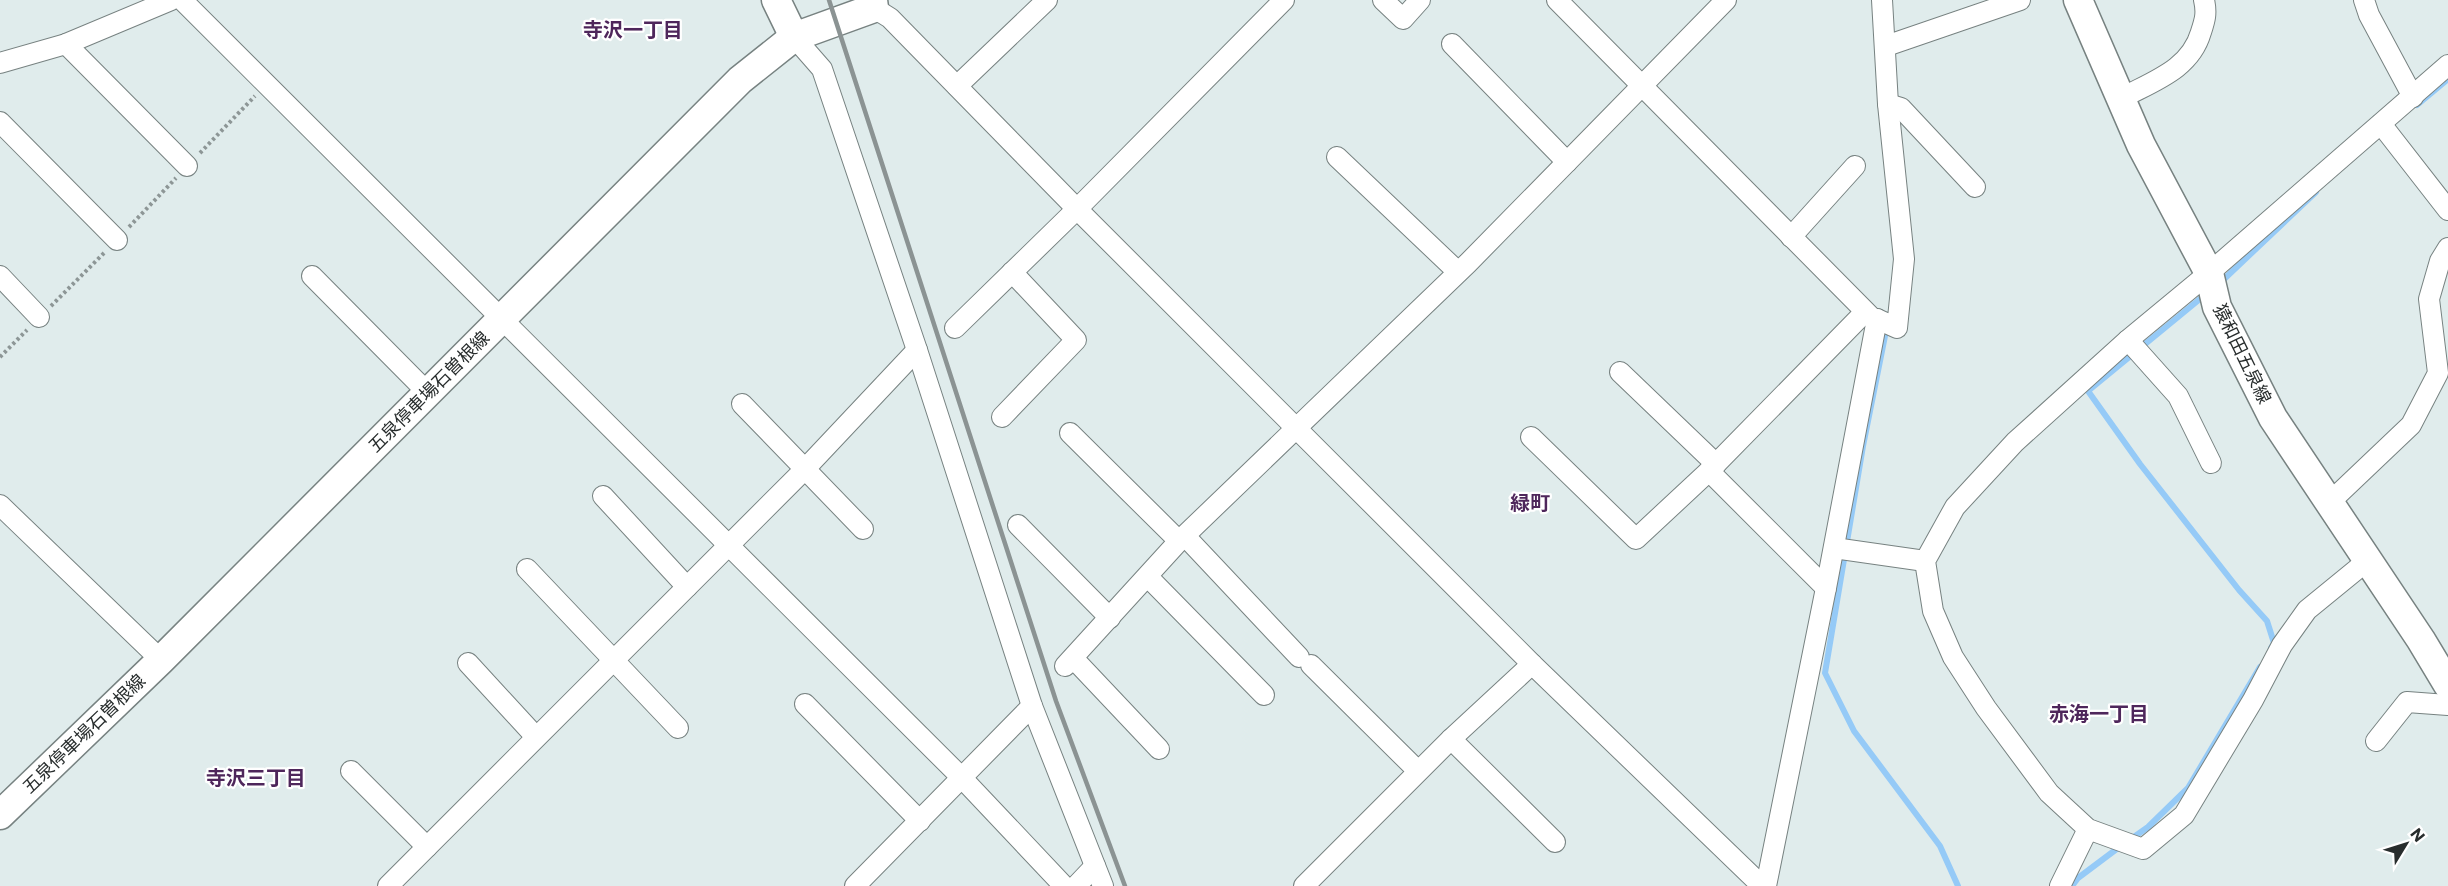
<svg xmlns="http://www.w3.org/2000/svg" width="2448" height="886" font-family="Commissioner,'Noto Sans JP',sans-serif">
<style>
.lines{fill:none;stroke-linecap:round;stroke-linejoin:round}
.stream{stroke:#95caf7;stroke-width:6}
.street-casing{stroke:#778281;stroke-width:22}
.secondary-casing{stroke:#778281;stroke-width:31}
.path{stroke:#8d9696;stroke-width:4;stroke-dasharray:3 3;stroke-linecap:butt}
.street{stroke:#fff;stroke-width:20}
.secondary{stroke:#fff;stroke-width:28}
.rail{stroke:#8b9393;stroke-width:4.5}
.labels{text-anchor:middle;stroke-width:4.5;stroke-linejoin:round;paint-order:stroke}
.street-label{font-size:18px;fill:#282d2d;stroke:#fff}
.neighbourhood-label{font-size:20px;font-weight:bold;fill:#4e265b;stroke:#fff}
</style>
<rect width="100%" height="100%" fill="#e0ecec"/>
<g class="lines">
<g class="stream">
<path d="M2417,105L2448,79"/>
<path d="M2221,282L2316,192"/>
<path d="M2206,294L2088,391L2140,464L2239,590L2267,621L2274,643L2271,648"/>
<path d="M1887,326L1863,446L1825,673L1854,731L1940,846L1958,886"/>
<path d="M2131,839L2148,827L2188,788L2260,667"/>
<path d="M2072,886L2078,878L2122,845"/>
</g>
<g class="street-casing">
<g id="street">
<path d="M182,0L962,778L1064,886"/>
<path d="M1383,0L1403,19L1420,0"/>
<path d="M1557,0L1873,319H1877L1826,588L1766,886"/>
<path d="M2364,0L2369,15L2413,97"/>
<path d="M874,8L890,18L1077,209L1532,664L1762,886"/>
<path d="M794,37L822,69L917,350L1032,706L1103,886"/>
<path d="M66,44L187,166"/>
<path d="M1452,44L1567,162"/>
<path d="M1886,46L2020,0"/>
<path d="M0,63L66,44L171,0"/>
<path d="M957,86L1047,0"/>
<path d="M2120,99C2153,81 2190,70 2201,32C2205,20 2207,13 2204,0"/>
<path d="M1888,104L1901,108L1975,187"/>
<path d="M0,122L117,240"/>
<path d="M2381,124L2448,210"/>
<path d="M1337,157L1458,272"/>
<path d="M1791,237L1855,166"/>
<path d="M0,276L39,317"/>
<path d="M312,276L428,393"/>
<path d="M1877,319L1897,328L1904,259L1888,104L1882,0"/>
<path d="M955,328L1077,209L1284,0"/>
<path d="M2128,340L2178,396L2211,463"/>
<path d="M1620,372L1716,464"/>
<path d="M742,404L863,529"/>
<path d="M1002,417L1076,340L1012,272"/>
<path d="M1070,433L1179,541"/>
<path d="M1531,437L1636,539L1709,471"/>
<path d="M603,496L687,587"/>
<path d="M2330,502L2411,425L2438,373L2429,299L2440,261L2448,248"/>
<path d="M0,505L161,660"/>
<path d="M1018,525L1110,618"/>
<path d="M1185,536L1299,657"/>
<path d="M1834,548L1925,561"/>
<path d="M2367,561L2307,610L2282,645L2253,700L2184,815L2143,849L2088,829L2049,793L1986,708L1953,657L1933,611L1925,561L1955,507L2015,442L2128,340L2209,273L2448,65"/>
<path d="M527,569L678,728"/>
<path d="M1148,577L1264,695"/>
<path d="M1826,588L1709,471L1865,312"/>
<path d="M1073,658L1159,749"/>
<path d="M468,663L536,737"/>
<path d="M1311,665L1418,771"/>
<path d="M1065,666L1179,541L1468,263L1726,0"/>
<path d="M805,704L920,821"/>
<path d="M1451,739L1555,842"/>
<path d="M2376,741L2407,702L2448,705"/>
<path d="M351,771L427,847"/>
<path d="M388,886L804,470L917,350"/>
<path d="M855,886L1032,706"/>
<path d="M1076,886L1095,866"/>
<path d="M1304,886L1451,739L1532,664"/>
<path d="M2060,886L2088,829"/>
</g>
</g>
<g class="secondary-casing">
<g id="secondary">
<path d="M776,0L794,37"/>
<path d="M2078,0L2141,145L2209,273L2217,307L2273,418L2421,640L2448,685"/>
<path d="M0,815L161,660L740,80L794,37L874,8L873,0"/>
</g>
</g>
<g class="path">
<path d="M200,153L255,96"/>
<path d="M129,227L176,178"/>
<path d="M51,306L105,252"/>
<path d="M0,357L27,330"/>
</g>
<use href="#street" class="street"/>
<use href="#secondary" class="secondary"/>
<path class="rail" d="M829,0L1056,701L1125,886"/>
</g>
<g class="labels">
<g class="street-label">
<text transform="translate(2242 354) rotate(64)" y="6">猿和田五泉線</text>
<text transform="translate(429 392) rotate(-45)" y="6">五泉停車場石曽根線</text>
<text transform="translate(84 734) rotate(-44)" y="6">五泉停車場石曽根線</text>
</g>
<g class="neighbourhood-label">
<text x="633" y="37">寺沢一丁目</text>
<text x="1530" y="510">緑町</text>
<text x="2099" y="721">赤海一丁目</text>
<text x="256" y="785">寺沢三丁目</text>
</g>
</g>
<g transform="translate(2406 844) rotate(52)" stroke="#ffffff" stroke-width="4.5" paint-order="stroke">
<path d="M0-4.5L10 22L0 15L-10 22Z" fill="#282d2d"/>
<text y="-9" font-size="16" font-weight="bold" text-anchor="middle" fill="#282d2d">N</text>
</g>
</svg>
